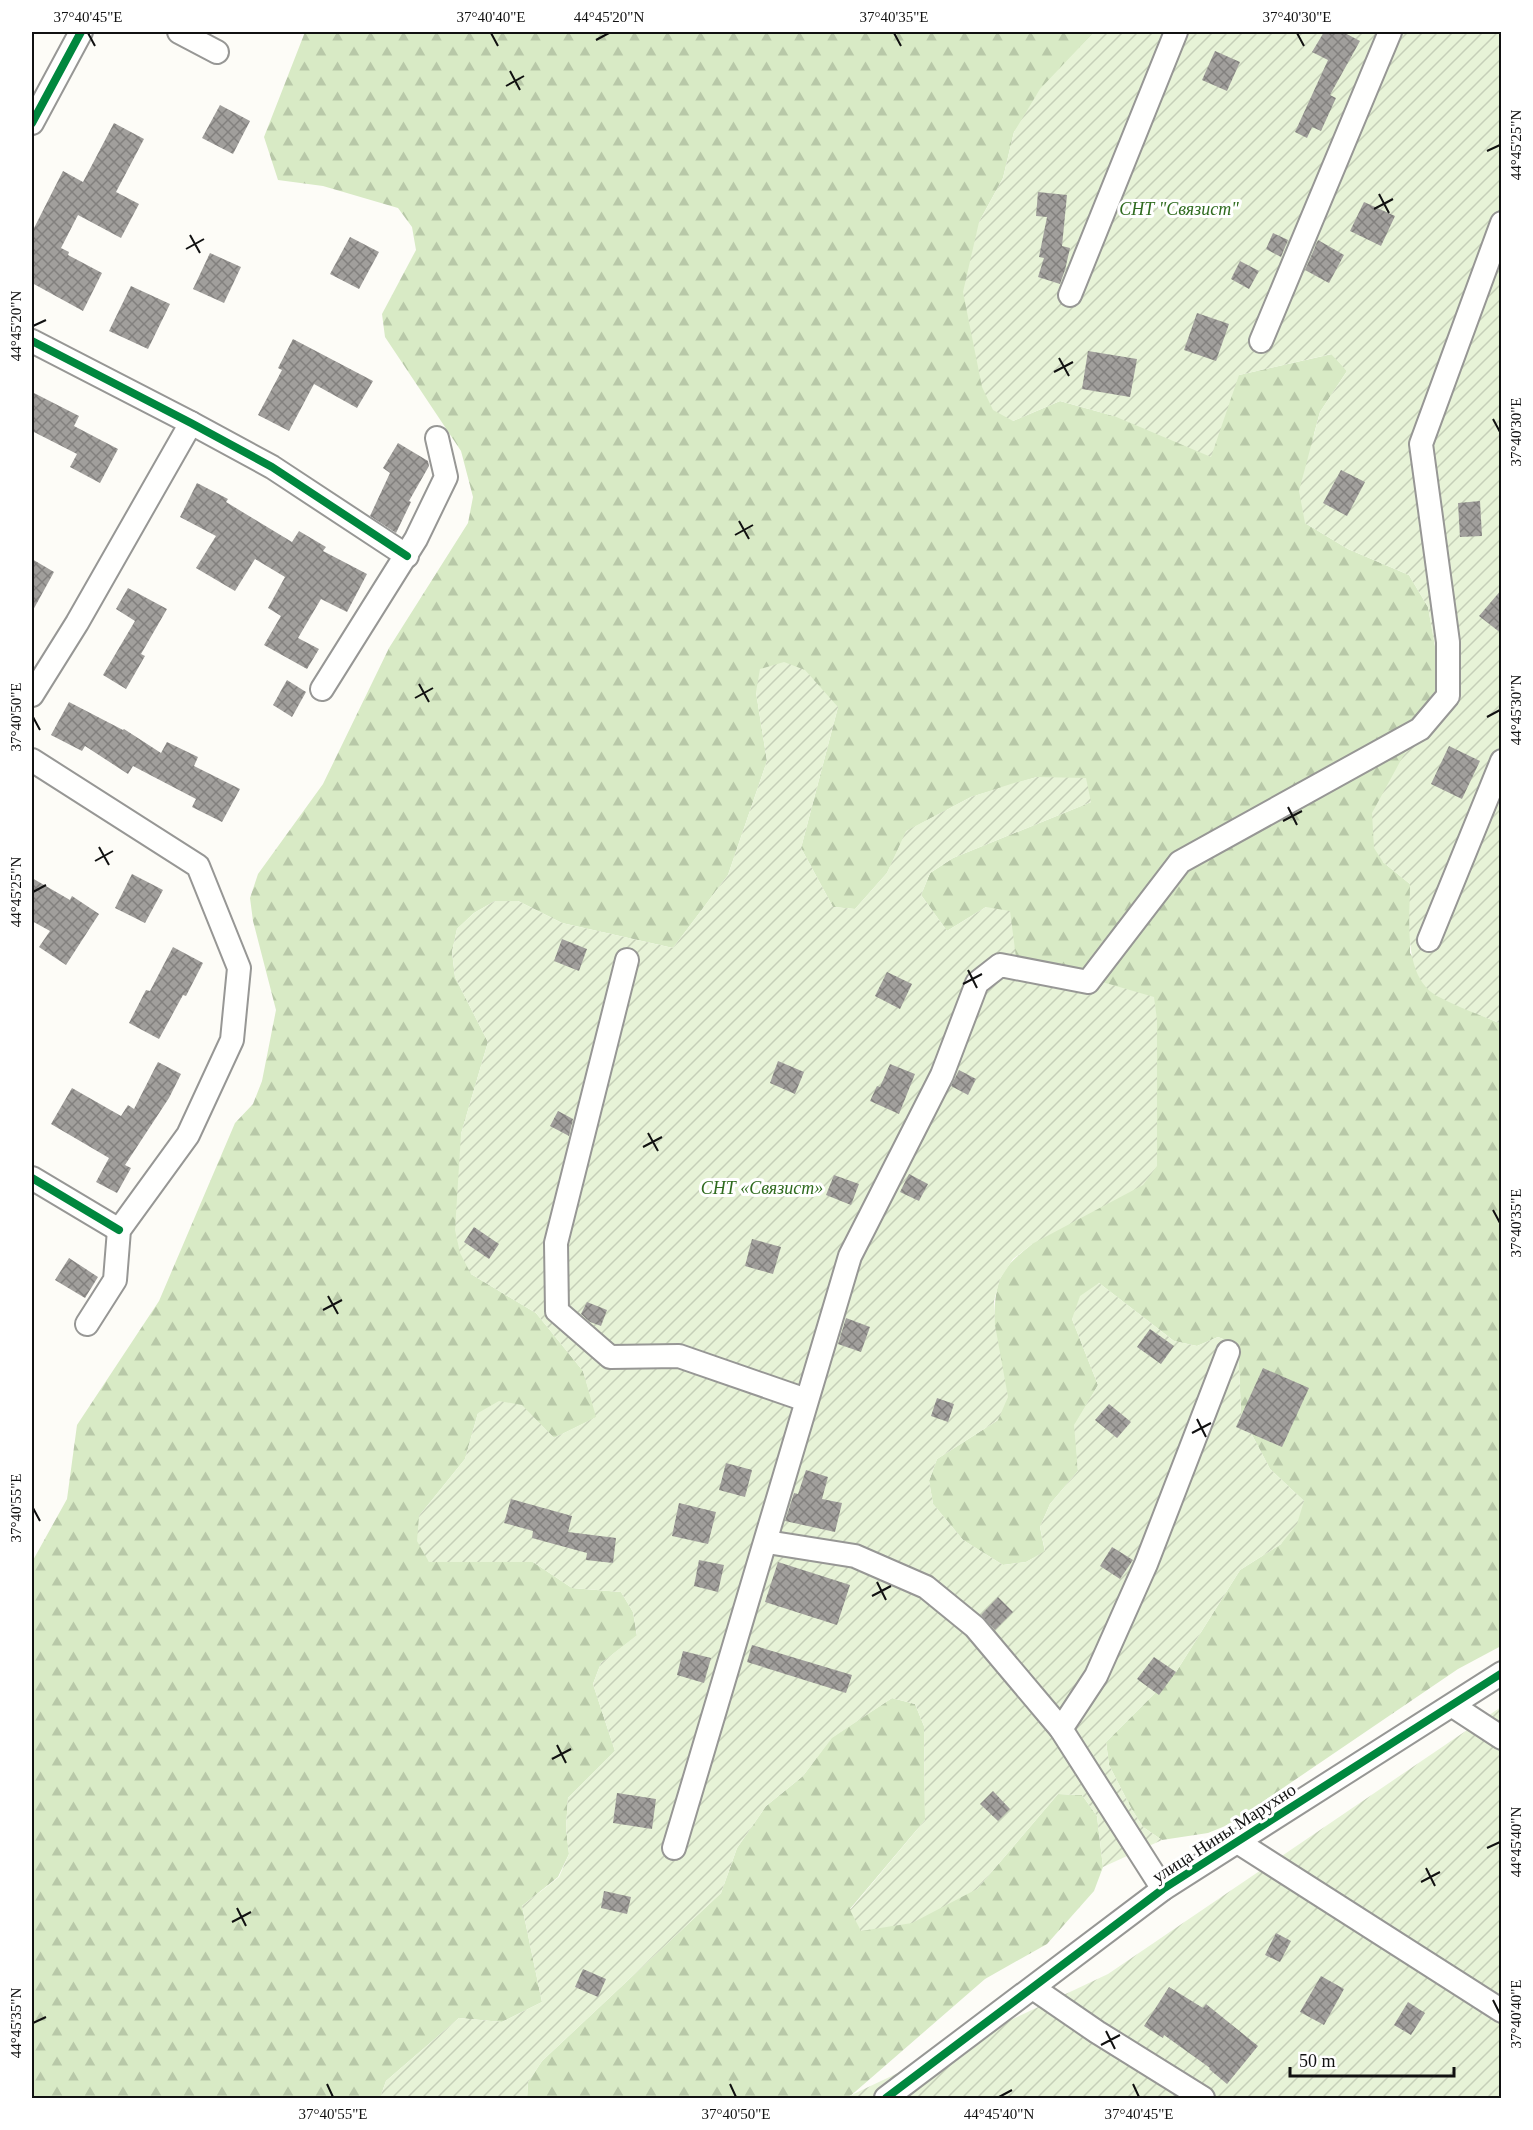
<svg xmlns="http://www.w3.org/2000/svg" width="1533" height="2130" font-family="Georgia,serif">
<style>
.forest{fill:url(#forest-firs)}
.garden{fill:url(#garden-furrows)}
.building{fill:url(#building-cross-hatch)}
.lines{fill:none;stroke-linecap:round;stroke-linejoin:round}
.minor-casing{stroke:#979795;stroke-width:26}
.minor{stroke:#fffffe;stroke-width:22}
.cycleway-casing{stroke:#fff;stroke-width:11}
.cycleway{stroke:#00873e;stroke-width:8}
.ticks{fill:none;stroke:#111;stroke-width:2}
.labels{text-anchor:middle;stroke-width:6;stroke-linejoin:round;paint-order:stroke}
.park-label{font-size:18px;font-style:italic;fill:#2f6b1f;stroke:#fff}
.street-label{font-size:18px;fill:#111;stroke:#fff}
.neatline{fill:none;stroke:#111;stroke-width:2}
.ticks-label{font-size:15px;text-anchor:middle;fill:#111}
</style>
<defs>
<pattern id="forest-firs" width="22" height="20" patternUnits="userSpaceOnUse" patternTransform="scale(1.5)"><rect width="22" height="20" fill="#d8eac5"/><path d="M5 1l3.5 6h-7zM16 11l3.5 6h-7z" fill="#b8c8a8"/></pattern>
<pattern id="garden-furrows" width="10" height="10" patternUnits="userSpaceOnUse" patternTransform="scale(1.5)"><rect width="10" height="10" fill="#e7f3d7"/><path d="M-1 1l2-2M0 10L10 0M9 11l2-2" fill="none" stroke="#c5cfb8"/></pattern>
<pattern id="building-cross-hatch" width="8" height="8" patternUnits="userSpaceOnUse" patternTransform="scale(1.5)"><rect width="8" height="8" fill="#a19f9c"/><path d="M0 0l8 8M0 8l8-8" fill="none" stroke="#82807e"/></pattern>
</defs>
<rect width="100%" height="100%" fill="#fdfcf7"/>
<g class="forest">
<path d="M305,32H1094L1014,132L1003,178L979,222L1013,421L1060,401L1114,416L1239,375L1332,354L1347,371L1320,412L1314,434L1305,523L1348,549L1409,575L1428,607L1438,663L1437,694L1383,862L1410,884V953L1436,995L1501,1024V1646L1458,1669L1230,1824L1208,1833L1162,1840L1143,1827L1131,1808L1109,1765L1106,1742L1176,1672L1240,1570L1281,1544L1304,1501L1270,1469L1241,1414L1238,1345L1218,1337L1197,1346L1174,1341L1099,1283L1072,1319L1098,1385L1075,1425L1078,1471L1050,1504L1040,1527L1045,1552L1026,1562L1003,1565L963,1540L933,1504L929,1481L937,1459L998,1420C997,1389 988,1301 1001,1277C1008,1263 1020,1254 1032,1244L1016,957L986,907L947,931L921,895L930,873L953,858L1091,802L1037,777L971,797L907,831L887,873L855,909L833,907L801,848L838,707L756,692L767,761L728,875L673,948L562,923L518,901H495L474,913L457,929L452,952L455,977L488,1042L461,1134L471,1274L536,1313L583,1371L597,1417L554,1438L521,1405L478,1413L465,1459L419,1516L429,1562H533L572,1588L621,1592L633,1612L637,1636L601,1663L593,1684L615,1751L568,1798L566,1828L569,1854L558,1877L522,1906L542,2002L502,2022L459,2018L386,2081L380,2098H32V1562L67,1499L77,1425L159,1301L235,1123L253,1104L262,1081L276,1010L253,921L250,898L258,874L323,784L389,648L468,523L473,497L461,451L385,337L382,314L416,250L412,227L398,208L323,186L278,180L264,137Z"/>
<path d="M892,1698L915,1704L924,1726L925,1820L850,1909L977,1889L1058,1794L1082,1795L1097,1816L1103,1867L1094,1891L1047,1944L985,1979L848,2098H527L528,2082L542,2061L721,1893L737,1848L766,1806L803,1776L831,1738Z"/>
</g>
<g class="garden">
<path d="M1094,32H1501V1024C1481,1015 1457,1007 1437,996C1402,976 1410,918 1410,884L1383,862L1374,848L1372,813L1437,694L1438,663L1428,607L1409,575L1348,549L1305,523L1299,491L1320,412L1347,371L1331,354L1239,375L1211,457L1114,416L1060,401L1013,421L993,410L982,387L963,292L979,222L1003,178L1014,132L1040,89Z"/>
<path d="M784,662L805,670L838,707L801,848L833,907L855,909L887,873L906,831L971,797L1014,783L1037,777L1086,778L1091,802L953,858L930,873L921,895L947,931L986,907L1010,911L1016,957L1154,997L1157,1020V1166L1143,1185L1032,1244L1013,1259L1000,1279L994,1301L995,1325L1008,1397L998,1420L937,1459L929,1481L933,1504L963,1540L1003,1565L1026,1562L1045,1551L1040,1527L1050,1504L1078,1471L1074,1425L1098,1385L1072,1319L1080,1296L1099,1283L1174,1341L1197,1346L1218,1337L1238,1345L1241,1414L1270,1469L1304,1501L1297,1524L1281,1544L1240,1570L1176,1672L1106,1742L1109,1765L1131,1808L1143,1827L1162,1840L1103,1867L1097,1816L1082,1795L1058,1794L977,1889L912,1923L861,1931L850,1910L925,1820L924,1726L915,1704L892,1698L832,1738L803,1776L766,1806L737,1848L721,1893L542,2061L528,2082L527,2098H380L386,2081L459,2018L502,2022L542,2002L522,1906L559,1877L569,1854L566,1828L568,1798L615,1751L593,1684L601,1663L637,1635L633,1612L621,1592L572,1588L533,1562H429L417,1541L419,1516L465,1459L478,1413L499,1401L522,1405L554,1438L596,1417L583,1371L536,1313L471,1274L460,1253L455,1230L461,1134L488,1042L455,977L452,952L457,929L474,913L495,901H518L562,923L673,948L728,875L767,761L756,692L760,669Z"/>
<path d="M1501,1707V2098H845L1108,1974Z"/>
</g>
<g class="building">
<path d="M1324,32H1343L1360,41L1330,95L1336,98L1321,131L1312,127L1307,138L1295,132L1328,60L1312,52Z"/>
<path d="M1215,51L1240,62L1227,91L1202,80Z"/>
<path d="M220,105L250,121L233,154L202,138Z"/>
<path d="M114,123L144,139L116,192L139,204L121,238L78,215L61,248L69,252L68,255L102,273L83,311L32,283V232L63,171L83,182Z"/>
<path d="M1038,192L1067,195L1062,246L1070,248L1065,270L1060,284L1038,277L1044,258L1039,257L1047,217L1036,216Z"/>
<path d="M1364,202L1395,216L1381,246L1350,231Z"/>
<path d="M1273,233L1288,240L1281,257L1266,249Z"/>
<path d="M350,237L379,252L359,289L330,274Z"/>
<path d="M1318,240L1344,255L1329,283L1305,270Z"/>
<path d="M210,253L241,267L224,303L193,289Z"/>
<path d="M1240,261L1259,271L1249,289L1231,279Z"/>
<path d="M131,286L170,304L148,349L109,331Z"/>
<path d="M1197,313L1229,324L1216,361L1184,350Z"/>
<path d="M293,339L373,381L357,408L314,384L289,431L258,415L282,370L278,368Z"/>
<path d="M1088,351L1137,359L1130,397L1082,389Z"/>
<path d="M32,392L79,416L74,426L118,449L100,483L70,467L77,454L32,431Z"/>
<path d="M398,443L428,461L429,466L409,501L411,502L396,533L370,516L390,473L383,468Z"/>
<path d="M1341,470L1365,482L1347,516L1323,503Z"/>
<path d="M197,483L228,499L226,502L292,542L299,531L326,547L323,551L367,574L347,612L321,599L298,638L319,649L307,669L264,645L281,616L268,608L285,577L255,559L235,591L196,568L216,536L180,517Z"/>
<path d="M1480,501L1482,536L1460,537L1458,503Z"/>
<path d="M32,559L54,572L32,612Z"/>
<path d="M128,588L167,609L141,654L145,656L126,689L103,675L135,621L116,609Z"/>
<path d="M1502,589V634L1479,616Z"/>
<path d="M287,680L306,692L292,717L273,705Z"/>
<path d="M69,702L123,730L124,729L161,753L167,742L198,757L194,766L240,789L222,822L192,807L196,799L133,766L128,774L85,746L82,751L51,735Z"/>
<path d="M1449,746L1480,761L1462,799L1431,784Z"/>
<path d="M132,874L163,890L145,923L115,908Z"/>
<path d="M32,878L70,900L72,896L99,914L66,965L39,947L50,931L32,921Z"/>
<path d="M562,939L587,949L579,971L554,961Z"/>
<path d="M173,947L203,963L186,996L183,995L159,1039L129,1023L146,990L150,991Z"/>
<path d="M887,972L912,984L900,1009L875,996Z"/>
<path d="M778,1061L804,1072L795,1094L770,1083Z"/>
<path d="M158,1062L181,1074L169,1098L125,1165L131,1168L117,1193L96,1182L109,1158L51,1124L72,1088L121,1116L128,1105L134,1109Z"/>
<path d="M890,1064L915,1074L899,1114L870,1101L877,1086L880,1087Z"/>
<path d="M959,1070L976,1079L968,1095L951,1086Z"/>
<path d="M558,1111L573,1119L569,1136L550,1126Z"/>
<path d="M909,1174L928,1184L919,1201L900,1192Z"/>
<path d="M834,1175L859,1184L851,1205L826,1195Z"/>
<path d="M474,1227L499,1244L489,1259L464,1242Z"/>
<path d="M752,1239L781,1247L773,1274L745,1266Z"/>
<path d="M69,1258L98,1277L85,1298L55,1280Z"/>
<path d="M587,1302L607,1310L601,1326L590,1322L581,1314Z"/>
<path d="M846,1318L870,1327L861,1352L838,1344Z"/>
<path d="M1150,1329L1174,1346L1161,1364L1137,1347Z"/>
<path d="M1263,1368L1309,1388L1282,1447L1236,1427Z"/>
<path d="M937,1398L954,1404L948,1422L931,1416Z"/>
<path d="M1109,1404L1131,1422L1117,1438L1095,1420Z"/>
<path d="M726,1463L752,1470L745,1497L719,1490Z"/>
<path d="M806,1470L828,1477L822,1499L842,1503L835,1532L785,1521L794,1493L798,1494Z"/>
<path d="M511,1499L572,1516L568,1532L616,1538L613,1563L586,1560L587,1553L532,1538L533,1531L504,1523Z"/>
<path d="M679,1503L716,1512L708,1544L672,1536Z"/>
<path d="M1112,1547L1133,1560L1120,1579L1100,1566Z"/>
<path d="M699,1560L724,1565L718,1592L694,1586Z"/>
<path d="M778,1562L850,1585L837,1625L765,1602Z"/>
<path d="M998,1597L1013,1612L995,1630L981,1615Z"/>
<path d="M752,1645L852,1675L846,1693L747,1662Z"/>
<path d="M683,1651L711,1658L704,1683L677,1675Z"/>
<path d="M1154,1657L1176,1672L1159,1695L1137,1679Z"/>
<path d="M993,1791L1010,1809L998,1821L980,1804Z"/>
<path d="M617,1793L656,1799L652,1829L613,1823Z"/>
<path d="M604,1891L631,1897L627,1914L601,1908Z"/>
<path d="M1276,1933L1291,1941L1280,1962L1265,1955Z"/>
<path d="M583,1969L606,1979L598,1997L575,1987Z"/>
<path d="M1321,1976L1344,1989L1324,2025L1300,2012Z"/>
<path d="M1169,1987L1203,2008L1206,2004L1258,2046L1227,2084L1209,2069L1210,2068L1164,2035L1163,2038L1144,2026Z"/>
<path d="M1408,2002L1425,2013L1411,2035L1394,2025Z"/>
</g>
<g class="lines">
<g class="minor-casing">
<g id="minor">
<path d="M179,32L217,52"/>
<path d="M32,123L81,32"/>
<path d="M1070,295L1176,32"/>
<path d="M32,341L191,423L272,467L407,556"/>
<path d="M1261,341L1390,32"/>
<path d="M322,689L416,539L446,477L437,438"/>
<path d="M32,695L77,623L191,423"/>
<path d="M32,760L198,866L239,968L232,1040L188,1135L119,1230L115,1280L87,1324"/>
<path d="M1429,940L1502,761"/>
<path d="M627,960L556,1243L557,1311L610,1357L679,1356L806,1400"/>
<path d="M32,1178L119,1230"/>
<path d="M767,1542L855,1556L926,1587L975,1627L1061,1729L1163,1889"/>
<path d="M1453,1706L1502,1738"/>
<path d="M1061,1729L1096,1676L1146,1564L1228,1352"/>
<path d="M1236,1841L1502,2011"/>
<path d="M674,1848L850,1256L942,1075L977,983L1000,965L1088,982L1180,862L1420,729L1448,696V642L1421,444L1502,223"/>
<path d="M1033,1988L1097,2032L1203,2098"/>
<path d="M886,2098L1163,1889L1502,1673"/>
</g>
</g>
<use href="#minor" class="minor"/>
<g class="cycleway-casing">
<g id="cycleway">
<path d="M32,123L81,32"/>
<path d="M32,341L191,423L272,467L407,556"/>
<path d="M32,1178L119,1230"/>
<path d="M886,2098L1163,1889L1502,1673"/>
</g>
</g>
<use href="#cycleway" class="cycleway"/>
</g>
<path class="ticks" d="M88,33L95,46M491,33L498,46M894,33L901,46M1297,33L1304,46M596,40L609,33M510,71L520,90M506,86L524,76M1487,151L1500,145M1379,194L1389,213M1374,209L1393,199M190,235L200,253M186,249L204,239M33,326L46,320M1059,358L1069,376M1054,372L1073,362M1493,419L1500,432M739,521L749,539M735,535L753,525M419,684L429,702M415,698L433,688M33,717L40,730M1487,717L1500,710M1288,807L1297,825M1283,821L1302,811M99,847L109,865M95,861L113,851M33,892L46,885M968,970L977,988M963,984L982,974M648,1133L658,1151M643,1147L662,1137M1493,1210L1500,1223M328,1296L338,1314M323,1310L342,1300M1197,1419L1206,1437M1192,1433L1211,1423M33,1508L40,1521M877,1582L886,1600M872,1596L891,1586M557,1745L566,1763M552,1759L571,1749M1487,1848L1500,1842M1426,1868L1435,1886M1421,1882L1440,1872M237,1908L246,1926M232,1922L251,1912M1493,2000L1500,2014M33,2023L46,2017M1106,2031L1115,2049M1101,2045L1120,2035M327,2084L333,2097M730,2084L736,2097M1133,2084L1139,2097M999,2097L1012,2090"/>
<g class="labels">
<g class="park-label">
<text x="1179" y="215">СНТ "Связист"</text>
<text x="762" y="1194">СНТ «Связист»</text>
</g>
<g class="street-label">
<text transform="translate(1224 1833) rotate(-33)" y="6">улица Нины Марухно</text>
</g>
</g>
<rect width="1533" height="2130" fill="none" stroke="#ffffff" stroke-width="66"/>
<path d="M1290 2067v9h164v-9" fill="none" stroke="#111111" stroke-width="3"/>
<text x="1299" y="2067" font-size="18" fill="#111111" stroke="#ffffff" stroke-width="4.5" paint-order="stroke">50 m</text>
<rect x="33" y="33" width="1467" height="2064" class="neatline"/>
<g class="ticks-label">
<text x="88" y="22">37°40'45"E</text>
<text x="491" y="22">37°40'40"E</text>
<text x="609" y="22">44°45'20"N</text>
<text x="894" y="22">37°40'35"E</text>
<text x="1297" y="22">37°40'30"E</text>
<text transform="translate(1516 145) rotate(-90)" y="5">44°45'25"N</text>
<text transform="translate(16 326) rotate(-90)" y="5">44°45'20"N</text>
<text transform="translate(1516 432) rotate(-90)" y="5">37°40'30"E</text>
<text transform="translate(1516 710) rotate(-90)" y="5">44°45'30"N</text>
<text transform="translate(16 717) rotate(-90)" y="5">37°40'50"E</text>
<text transform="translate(16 892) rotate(-90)" y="5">44°45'25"N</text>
<text transform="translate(1516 1223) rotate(-90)" y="5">37°40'35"E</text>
<text transform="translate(16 1508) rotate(-90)" y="5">37°40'55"E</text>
<text transform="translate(1516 1842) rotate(-90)" y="5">44°45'40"N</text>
<text transform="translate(1516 2014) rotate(-90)" y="5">37°40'40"E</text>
<text transform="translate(16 2023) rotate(-90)" y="5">44°45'35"N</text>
<text x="333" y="2119">37°40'55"E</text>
<text x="736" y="2119">37°40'50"E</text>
<text x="999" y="2119">44°45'40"N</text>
<text x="1139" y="2119">37°40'45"E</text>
</g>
</svg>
